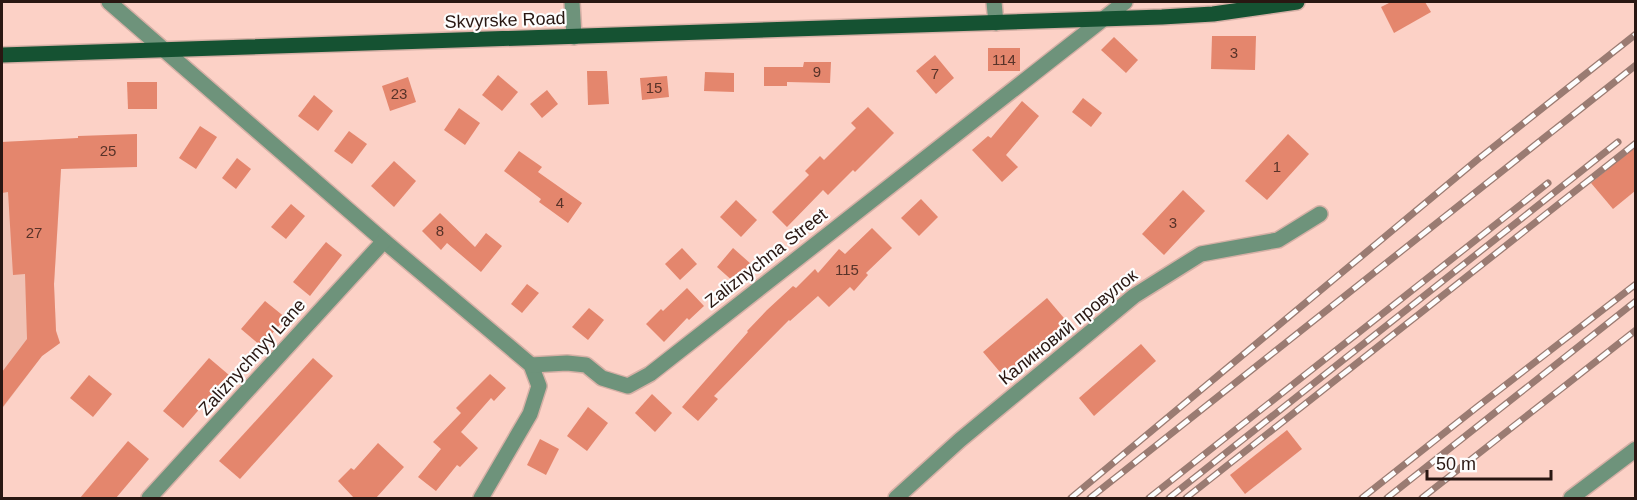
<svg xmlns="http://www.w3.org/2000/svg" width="1637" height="500" font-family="Helvetica,sans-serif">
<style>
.built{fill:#f1c2b4}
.building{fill:#e4866d}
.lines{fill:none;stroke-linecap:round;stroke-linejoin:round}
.minor-casing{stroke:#d6b0a6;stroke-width:18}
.major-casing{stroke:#d6b0a6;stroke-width:18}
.minor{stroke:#6e937b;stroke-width:15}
.major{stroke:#155232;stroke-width:15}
.rail-casing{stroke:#9a7b72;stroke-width:7}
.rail{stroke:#fdfdfd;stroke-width:4.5;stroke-dasharray:14;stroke-linecap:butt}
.labels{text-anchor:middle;stroke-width:4.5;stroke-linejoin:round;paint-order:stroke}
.number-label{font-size:15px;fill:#583329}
.street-label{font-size:18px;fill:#291712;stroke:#fdfdfd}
</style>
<rect width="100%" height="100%" fill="#fcd1c6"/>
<path class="built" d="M63,139L54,286L56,330L60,343L42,356L2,409V142Z"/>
<g class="building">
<path d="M1391,2H1425L1431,12L1394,33L1381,7Z"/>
<path d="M1212,36H1256L1255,70L1211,69Z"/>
<path d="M1114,37L1138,60L1126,73L1101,50Z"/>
<rect x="988" y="48" width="32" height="23"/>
<path d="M935,55L954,78L936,94L916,71Z"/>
<path d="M804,62H831L830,83L787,82V86H764V67H803Z"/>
<path d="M587,71H607L609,104L588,105Z"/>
<path d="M705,72L734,73V92L704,91Z"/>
<path d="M498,75L518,92L502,111L482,95Z"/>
<path d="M667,76L669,97L642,100L640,78Z"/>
<path d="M408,77L416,102L390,111L382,86Z"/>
<path d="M127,82H157V109H128Z"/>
<path d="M547,90L558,104L542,118L530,104Z"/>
<path d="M314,95L333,111L318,131L298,116Z"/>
<path d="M1083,98L1102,113L1091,127L1072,112Z"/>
<path d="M1022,101L1039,116L1006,155L1018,167L1002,182L972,150L988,136L991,138Z"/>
<path d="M868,107L894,133L855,172L853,170L828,195L823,190L787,227L772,212L809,175L805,171L820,156L824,160L856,128L851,123Z"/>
<path d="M459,108L480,123L465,145L444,130Z"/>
<path d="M200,126L217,137L196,169L179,158Z"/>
<path d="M349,131L367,144L352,164L334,151Z"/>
<path d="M137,134V167L61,169L54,284L56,331L60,343L42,356L2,408V372L27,339L25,274L13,275L8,192L2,193V142L78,138V136Z"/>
<path d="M1288,134L1309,154L1267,200L1245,181Z"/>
<path d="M1635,147V191L1613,209L1591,183Z"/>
<path d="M519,151L542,167L538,172L582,203L568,223L539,202L541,199L504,171Z"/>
<path d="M237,158L251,169L236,189L222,178Z"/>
<path d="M394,161L416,181L394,207L371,186Z"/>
<path d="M1183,190L1205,211L1164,255L1142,234Z"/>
<path d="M921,199L938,217L919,236L901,218Z"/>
<path d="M736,200L757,220L741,237L720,217Z"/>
<path d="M291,204L305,216L286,239L271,227Z"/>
<path d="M440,213L475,247L486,233L502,246L481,272L447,243L441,250L422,231Z"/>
<path d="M872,228L892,248L866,273L868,275L854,291L850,287L829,307L818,296L790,321L789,320L714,396L718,399L698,421L682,407L748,332L747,331L767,310L793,286L796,288L815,269L818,273L839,249L845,254Z"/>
<path d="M326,242L342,255L310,296L293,282Z"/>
<path d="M682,248L697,264L680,280L665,264Z"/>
<path d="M733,248L751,264L735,283L717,267Z"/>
<path d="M527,284L539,293L522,313L511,304Z"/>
<path d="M687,288L704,306L689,320L687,318L664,342L646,324L661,309L663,311Z"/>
<path d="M1047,298L1069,324L1005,378L983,352Z"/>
<path d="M265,301L286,318L261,346L241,329Z"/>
<path d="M589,308L604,320L588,340L572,327Z"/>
<path d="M1141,344L1156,361L1094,416L1079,398Z"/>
<path d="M209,358L229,375L183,428L163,411Z"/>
<path d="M313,358L333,376L240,479L219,461Z"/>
<path d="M490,374L506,388L494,401L491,398L461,432L478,448L460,467L457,465L436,491L418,477L441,449L433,442L461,413L456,408Z"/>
<path d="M89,375L112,394L93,417L70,398Z"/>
<path d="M652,394L672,413L655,432L635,413Z"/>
<path d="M588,407L608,423L587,451L567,436Z"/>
<path d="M1287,430L1302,449L1245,494L1230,475Z"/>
<path d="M540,439L559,449L546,475L527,465Z"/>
<path d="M128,441L149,459L116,498H80Z"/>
<path d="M378,443L404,467L376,498H354L338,481L351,468L354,470Z"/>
</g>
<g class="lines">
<g class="minor-casing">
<g id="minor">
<path d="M109,2L384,241L531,365L539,386L530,414L481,498"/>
<path d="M572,2L574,37"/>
<path d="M994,2L996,23"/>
<path d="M531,365L567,363L586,365L602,378L628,386L650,374L1125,2"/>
<path d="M149,498L384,241"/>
<path d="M896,498L960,440L1134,296L1201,254L1278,240L1320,214"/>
<path d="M1571,498L1636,449"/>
</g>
</g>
<g class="major-casing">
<path id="major" d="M2,55L1162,17L1213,14L1297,2"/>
</g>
<use href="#minor" class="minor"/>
<use href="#major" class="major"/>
<g class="rail-casing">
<g id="rail">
<path d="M1071,498L1477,160L1636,34"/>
<path d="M1090,498L1636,65"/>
<path d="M1149,498L1548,183"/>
<path d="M1169,498L1618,142"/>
<path d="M1186,498L1636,143"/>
<path d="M1362,498L1477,407L1636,284"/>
<path d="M1387,498L1636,301"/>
<path d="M1422,498L1636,330"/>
</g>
</g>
<use href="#rail" class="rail"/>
</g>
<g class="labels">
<g class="number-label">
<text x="1234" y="58">3</text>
<text x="1004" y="65">114</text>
<text x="817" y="77">9</text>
<text x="935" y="79">7</text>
<text x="654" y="93">15</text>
<text x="399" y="99">23</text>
<text x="108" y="156">25</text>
<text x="1277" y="172">1</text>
<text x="560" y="208">4</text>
<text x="1173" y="228">3</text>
<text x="440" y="236">8</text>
<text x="34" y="238">27</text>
<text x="847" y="275">115</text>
</g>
<g class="street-label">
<text transform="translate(505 20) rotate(-2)" y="6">Skvyrske Road</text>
<text transform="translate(766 258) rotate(-38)" y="6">Zaliznychna Street</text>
<text transform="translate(1068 327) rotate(-39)" y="6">Калиновий провулок</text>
<text transform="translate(252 357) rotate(-48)" y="6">Zaliznychnyy Lane</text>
</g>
</g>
<rect width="1637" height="500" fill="none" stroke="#291712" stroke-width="6"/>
<path d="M1427 470v9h124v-9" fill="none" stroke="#291712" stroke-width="3"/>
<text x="1436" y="470" font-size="18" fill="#291712" stroke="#fdfdfd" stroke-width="4.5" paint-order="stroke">50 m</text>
</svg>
